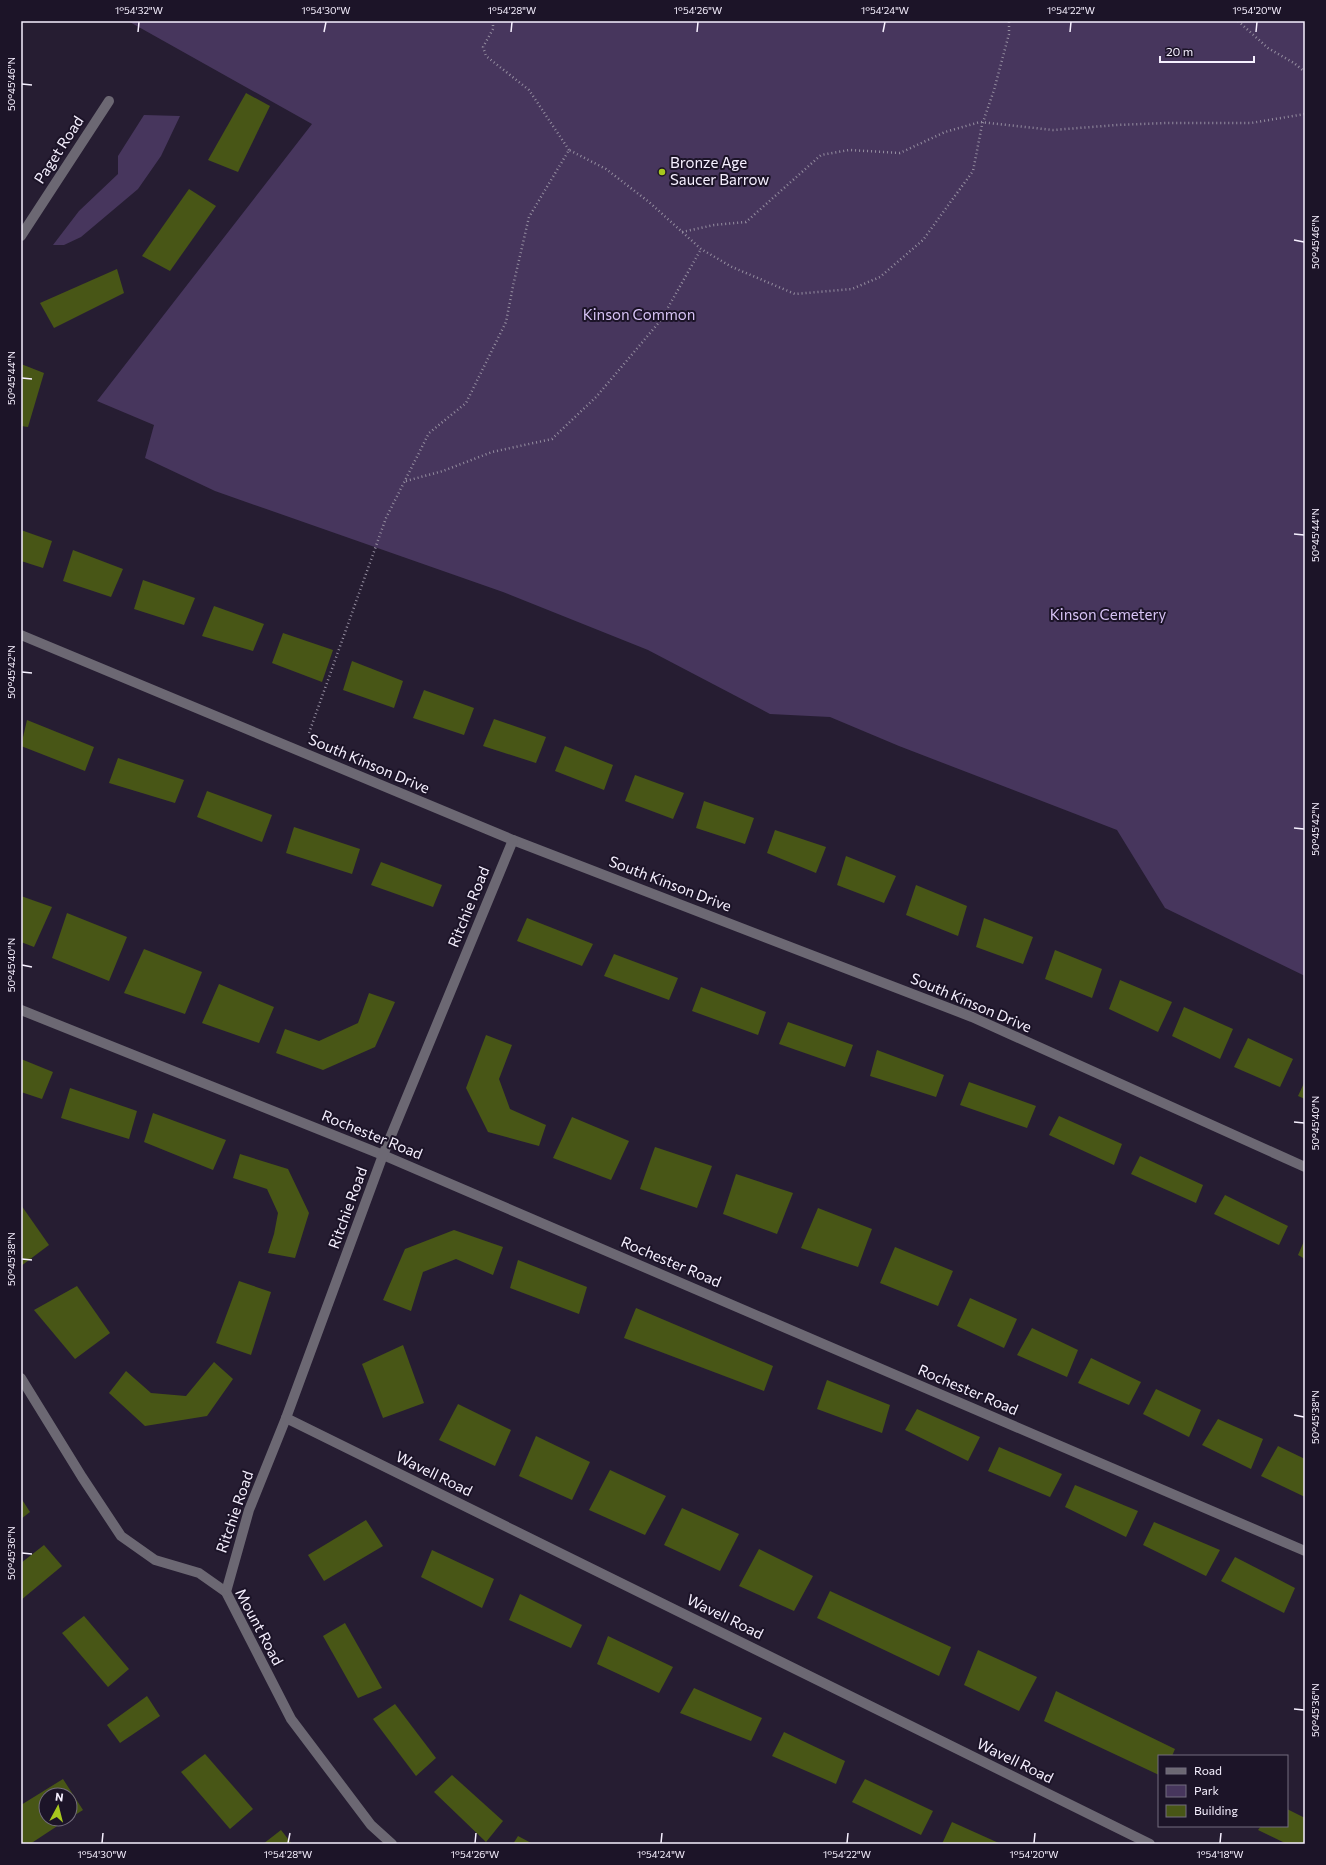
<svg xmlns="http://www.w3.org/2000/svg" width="1326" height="1865" font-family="Commissioner,sans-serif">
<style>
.green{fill:#47365d}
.building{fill:#485616}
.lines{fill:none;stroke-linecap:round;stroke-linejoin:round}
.path{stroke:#958ea0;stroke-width:2.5;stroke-dasharray:1 3;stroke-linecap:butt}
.minor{stroke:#6c6873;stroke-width:10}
.ticks{fill:none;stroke:#f6f0ff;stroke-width:1.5}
.poi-dot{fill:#a7c71e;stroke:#1c1428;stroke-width:1.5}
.labels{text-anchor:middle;stroke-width:4;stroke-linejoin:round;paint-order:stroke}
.street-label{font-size:15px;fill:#f6f0ff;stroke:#1c1428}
.poi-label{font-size:15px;fill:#f6f0ff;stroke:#1c1428;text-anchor:start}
.park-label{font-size:15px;fill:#d7c3f5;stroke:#1c1428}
.neatline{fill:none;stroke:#f6f0ff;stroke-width:1.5}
.ticks-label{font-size:10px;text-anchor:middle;fill:#f6f0ff}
</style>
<rect width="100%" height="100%" fill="#261d32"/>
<g class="green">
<path d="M128,21H1305V976L1165,908L1117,830L899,746L830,717L770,714L648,650L503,592L215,491L145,458L154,425L97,401L312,124Z"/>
<path d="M144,115L180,116L161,156L138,189L81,237L64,245H53L79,211L118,174V156Z"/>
</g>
<g class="building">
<path d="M246,93L270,106L238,172L208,160Z"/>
<path d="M189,189L216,206L170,271L142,256Z"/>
<path d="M117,269L124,293L54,328L40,303Z"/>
<path d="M21,364L44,373L28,427L21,426Z"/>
<path d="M21,530L52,541L43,568L21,561Z"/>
<path d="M73,550L123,569L111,597L63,581Z"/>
<path d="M143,580L195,598L184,625L134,609Z"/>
<path d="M214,606L264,624L253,651L202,636Z"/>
<path d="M283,633L333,650L322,682L272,663Z"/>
<path d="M352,661L403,681L394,708L343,690Z"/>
<path d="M424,690L474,708L464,735L413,718Z"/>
<path d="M494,719L546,737L536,763L483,746Z"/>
<path d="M27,720L94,747L85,771L21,746Z"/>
<path d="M565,746L613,765L604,790L555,771Z"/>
<path d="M118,758L184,780L175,803L109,783Z"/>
<path d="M635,775L684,793L673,819L625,801Z"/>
<path d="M207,791L272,815L262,842L197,817Z"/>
<path d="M704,801L754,818L745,844L696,828Z"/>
<path d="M294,827L360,849L352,874L286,853Z"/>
<path d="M775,830L826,847L816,873L767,853Z"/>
<path d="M846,856L896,876L884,903L837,885Z"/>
<path d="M381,862L442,885L433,907L371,885Z"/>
<path d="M916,885L967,906L958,936L906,915Z"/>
<path d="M21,896L52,907L34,947L21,942Z"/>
<path d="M67,913L127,937L109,981L52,958Z"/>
<path d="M527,918L593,944L582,966L517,941Z"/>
<path d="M984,918L1033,937L1023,964L976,947Z"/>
<path d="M144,949L202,972L185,1014L124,993Z"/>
<path d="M1055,950L1102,969L1092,998L1045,979Z"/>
<path d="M614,954L678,978L669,1000L604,976Z"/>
<path d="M1120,980L1172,1002L1158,1032L1109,1009Z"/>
<path d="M219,984L274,1007L259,1043L202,1023Z"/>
<path d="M701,987L766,1012L758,1035L692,1011Z"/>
<path d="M369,993L395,1002L375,1047L323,1070L276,1053L285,1029L319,1041L358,1023Z"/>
<path d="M1184,1007L1233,1029L1220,1059L1172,1036Z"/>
<path d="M788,1022L853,1045L845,1067L779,1044Z"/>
<path d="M486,1035L512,1045L499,1079L510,1109L546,1125L539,1146L488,1132L466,1088Z"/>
<path d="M1248,1038L1293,1059L1280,1087L1234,1067Z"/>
<path d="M877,1050L944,1075L936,1097L870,1076Z"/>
<path d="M21,1059L53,1072L42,1099L21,1092Z"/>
<path d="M1305,1081V1099L1298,1096Z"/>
<path d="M969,1082L1036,1106L1027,1128L960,1105Z"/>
<path d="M70,1088L137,1111L129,1139L61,1118Z"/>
<path d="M153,1113L226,1140L213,1170L144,1142Z"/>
<path d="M1059,1116L1122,1144L1114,1165L1049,1135Z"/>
<path d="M572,1117L629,1141L611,1180L553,1158Z"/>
<path d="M655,1147L712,1166L697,1208L640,1189Z"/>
<path d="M240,1154L288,1169L309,1213L295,1258L268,1253L274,1234L278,1213L267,1189L233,1178Z"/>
<path d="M1140,1156L1203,1185L1196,1203L1131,1174Z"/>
<path d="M736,1174L793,1193L777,1234L723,1214Z"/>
<path d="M1225,1195L1288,1226L1279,1245L1214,1214Z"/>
<path d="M21,1205L49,1245L21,1266Z"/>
<path d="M818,1208L872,1229L858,1267L801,1248Z"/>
<path d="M454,1230L503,1247L493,1275L456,1259L423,1272L411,1311L383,1300L405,1249Z"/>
<path d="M1305,1239V1259L1298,1255Z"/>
<path d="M895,1247L953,1271L938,1306L880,1283Z"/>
<path d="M518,1260L587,1287L579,1314L510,1288Z"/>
<path d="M239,1281L271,1292L251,1355L216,1343Z"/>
<path d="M77,1286L110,1333L75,1359L34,1310Z"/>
<path d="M970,1298L1017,1319L1004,1348L957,1326Z"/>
<path d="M636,1308L773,1366L764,1391L624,1338Z"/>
<path d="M1032,1328L1078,1350L1067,1377L1017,1355Z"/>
<path d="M403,1345L424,1403L383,1418L362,1364Z"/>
<path d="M1091,1358L1141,1382L1129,1405L1078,1383Z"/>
<path d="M214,1362L233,1379L207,1416L145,1426L109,1393L126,1371L151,1393L186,1396Z"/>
<path d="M827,1380L890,1405L882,1433L817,1409Z"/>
<path d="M1156,1389L1201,1410L1189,1437L1143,1414Z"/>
<path d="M458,1404L511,1430L495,1466L439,1440Z"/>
<path d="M917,1409L980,1437L968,1461L905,1430Z"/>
<path d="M1218,1419L1263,1439L1251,1469L1202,1445Z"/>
<path d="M536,1436L590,1462L572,1500L519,1476Z"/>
<path d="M1278,1446L1305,1459V1497L1261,1476Z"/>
<path d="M999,1447L1062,1474L1050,1497L988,1471Z"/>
<path d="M610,1470L666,1496L645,1535L589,1510Z"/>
<path d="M1075,1485L1138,1511L1126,1537L1065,1507Z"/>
<path d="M21,1498L30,1512L21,1519Z"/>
<path d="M682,1508L739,1534L720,1571L664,1545Z"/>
<path d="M366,1520L383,1546L324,1581L308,1555Z"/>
<path d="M1154,1522L1220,1550L1206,1576L1143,1545Z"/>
<path d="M44,1545L62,1566L21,1600V1563Z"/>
<path d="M759,1549L813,1576L794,1611L739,1586Z"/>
<path d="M432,1550L494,1579L482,1608L421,1577Z"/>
<path d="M1235,1557L1295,1588L1284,1613L1221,1581Z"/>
<path d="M830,1591L951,1647L939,1676L817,1618Z"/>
<path d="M520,1594L582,1625L571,1648L509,1620Z"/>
<path d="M84,1616L129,1669L108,1687L62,1633Z"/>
<path d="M345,1623L382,1688L358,1698L323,1636Z"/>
<path d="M608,1636L673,1667L659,1693L597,1664Z"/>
<path d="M978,1650L1037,1677L1019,1711L964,1685Z"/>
<path d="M694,1688L762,1718L751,1741L680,1713Z"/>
<path d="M1056,1691L1175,1749L1172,1756H1159V1775L1044,1721Z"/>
<path d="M147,1696L160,1716L120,1743L107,1725Z"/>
<path d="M395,1704L436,1758L416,1776L373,1719Z"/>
<path d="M784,1732L845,1761L836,1784L772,1756Z"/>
<path d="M205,1754L253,1809L230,1829L181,1772Z"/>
<path d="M452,1775L503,1821L486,1842L434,1792Z"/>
<path d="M63,1779L83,1810L70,1818V1795H46V1819H68L30,1844H21V1805Z"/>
<path d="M865,1779L933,1811L921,1835L852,1802Z"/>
<path d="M1287,1809L1305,1818V1844H1287L1258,1830L1261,1826H1287Z"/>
<path d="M952,1822L1001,1844H942Z"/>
<path d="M281,1830L292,1844H263Z"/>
<path d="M518,1836L533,1844H513Z"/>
</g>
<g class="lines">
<g class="path">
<path d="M491,21H495"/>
<path d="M493,21V29L483,47L486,56L529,90L569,150"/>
<path d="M1238,21L1268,48L1294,63L1305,72"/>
<path d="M682,232L714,225L746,222L821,155L849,150L900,153L945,132L980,122L1053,130L1117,125L1166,123H1251L1305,114"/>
<path d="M406,481L443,471L492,452L552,439L597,396L661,320L701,249"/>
<path d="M309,733L386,518L429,433L466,403L506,322L513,286L529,217L569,150L606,169L649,202L701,249L732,267L795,294L852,289L880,277L923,240L973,171L982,125L994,90L1009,34V21"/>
</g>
<g class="minor">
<path d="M21,236L109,101"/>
<path d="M21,635L513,840L972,1017L1305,1167"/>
<path d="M21,1010L383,1155L1305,1551"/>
<path d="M21,1378L82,1477L121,1536L155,1560L199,1573L226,1592L291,1719L371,1825L392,1844"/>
<path d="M286,1418L1150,1844"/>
<path d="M226,1592L249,1510L286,1418L383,1155L513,840"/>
</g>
</g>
<path class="ticks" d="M138,32L139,22M324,32L326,22M511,32L512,22M697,32L698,22M883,32L885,22M1070,32L1071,22M1256,32L1257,22M22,84L32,85M1294,240L1304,242M22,378L32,379M1294,534L1304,535M22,672L32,673M1294,828L1304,829M22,965L32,967M1294,1122L1304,1123M22,1259L32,1260M1294,1415L1304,1417M22,1553L32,1554M1294,1709L1304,1710M102,1843L103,1833M288,1843L290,1833M475,1843L476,1833M661,1843L662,1833M847,1843L848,1833M1034,1843L1035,1833M1220,1843L1221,1833"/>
<circle class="poi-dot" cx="662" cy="172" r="4"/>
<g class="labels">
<g class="street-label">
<text transform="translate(59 150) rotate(-57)" y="5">Paget Road</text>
<text transform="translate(369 764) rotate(23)" y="5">South Kinson Drive</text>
<text transform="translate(670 884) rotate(21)" y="5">South Kinson Drive</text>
<text transform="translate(469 907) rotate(-68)" y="5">Ritchie Road</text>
<text transform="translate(971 1003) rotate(23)" y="5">South Kinson Drive</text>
<text transform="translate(372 1135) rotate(22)" y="5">Rochester Road</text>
<text transform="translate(348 1208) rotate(-70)" y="5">Ritchie Road</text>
<text transform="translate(671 1262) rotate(23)" y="5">Rochester Road</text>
<text transform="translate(968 1390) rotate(23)" y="5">Rochester Road</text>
<text transform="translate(434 1474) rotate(26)" y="5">Wavell Road</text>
<text transform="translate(235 1512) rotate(-71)" y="5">Ritchie Road</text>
<text transform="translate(725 1617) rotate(26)" y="5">Wavell Road</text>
<text transform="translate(259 1627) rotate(62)" y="5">Mount Road</text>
<text transform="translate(1015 1761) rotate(26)" y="5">Wavell Road</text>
</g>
<g class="poi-label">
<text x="670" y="168">Bronze Age<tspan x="670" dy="17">Saucer Barrow</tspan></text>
</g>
<g class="park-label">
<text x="639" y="320">Kinson Common</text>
<text x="1108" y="620">Kinson Cemetery</text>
</g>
</g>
<rect width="1326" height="1865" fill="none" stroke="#1c1428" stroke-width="44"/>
<rect x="1158" y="1755" width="130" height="72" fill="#1c1428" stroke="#736c7e"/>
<rect x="1166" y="1768" width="20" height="6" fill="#6c6873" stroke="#736c7e"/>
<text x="1194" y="1775" font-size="12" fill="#f6f0ff">Road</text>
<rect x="1166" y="1785" width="20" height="12" fill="#47365d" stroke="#736c7e"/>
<text x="1194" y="1795" font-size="12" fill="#f6f0ff">Park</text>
<rect x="1166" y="1805" width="20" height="12" fill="#485616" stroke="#736c7e"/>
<text x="1194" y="1815" font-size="12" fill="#f6f0ff">Building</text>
<g transform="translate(58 1807) rotate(7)"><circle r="19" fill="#1c1428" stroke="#736c7e"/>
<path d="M0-3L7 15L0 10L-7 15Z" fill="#a7c71e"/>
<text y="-6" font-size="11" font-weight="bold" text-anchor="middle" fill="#f6f0ff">N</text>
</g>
<path d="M1160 56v6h94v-6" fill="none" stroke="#f6f0ff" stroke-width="2"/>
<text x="1166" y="56" font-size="12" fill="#f6f0ff" stroke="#1c1428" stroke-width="3" paint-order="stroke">20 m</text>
<rect x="22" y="22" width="1282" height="1821" class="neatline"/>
<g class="ticks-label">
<text x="139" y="14">1°54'32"W</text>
<text x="326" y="14">1°54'30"W</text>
<text x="512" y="14">1°54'28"W</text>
<text x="698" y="14">1°54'26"W</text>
<text x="885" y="14">1°54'24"W</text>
<text x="1071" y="14">1°54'22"W</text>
<text x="1257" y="14">1°54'20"W</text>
<text transform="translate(11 84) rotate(-90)" y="4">50°45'46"N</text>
<text transform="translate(1315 242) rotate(-90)" y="4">50°45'46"N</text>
<text transform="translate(11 378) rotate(-90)" y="4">50°45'44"N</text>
<text transform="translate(1315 535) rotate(-90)" y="4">50°45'44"N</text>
<text transform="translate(11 672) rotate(-90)" y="4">50°45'42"N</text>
<text transform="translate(1315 829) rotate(-90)" y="4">50°45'42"N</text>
<text transform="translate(11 965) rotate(-90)" y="4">50°45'40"N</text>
<text transform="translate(1315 1123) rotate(-90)" y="4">50°45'40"N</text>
<text transform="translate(11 1259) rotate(-90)" y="4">50°45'38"N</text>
<text transform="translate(1315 1417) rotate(-90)" y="4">50°45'38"N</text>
<text transform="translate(11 1553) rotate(-90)" y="4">50°45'36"N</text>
<text transform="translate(1315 1710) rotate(-90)" y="4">50°45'36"N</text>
<text x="102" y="1858">1°54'30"W</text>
<text x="288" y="1858">1°54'28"W</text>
<text x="475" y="1858">1°54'26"W</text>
<text x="661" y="1858">1°54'24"W</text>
<text x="847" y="1858">1°54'22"W</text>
<text x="1034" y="1858">1°54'20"W</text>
<text x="1220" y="1858">1°54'18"W</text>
</g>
</svg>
